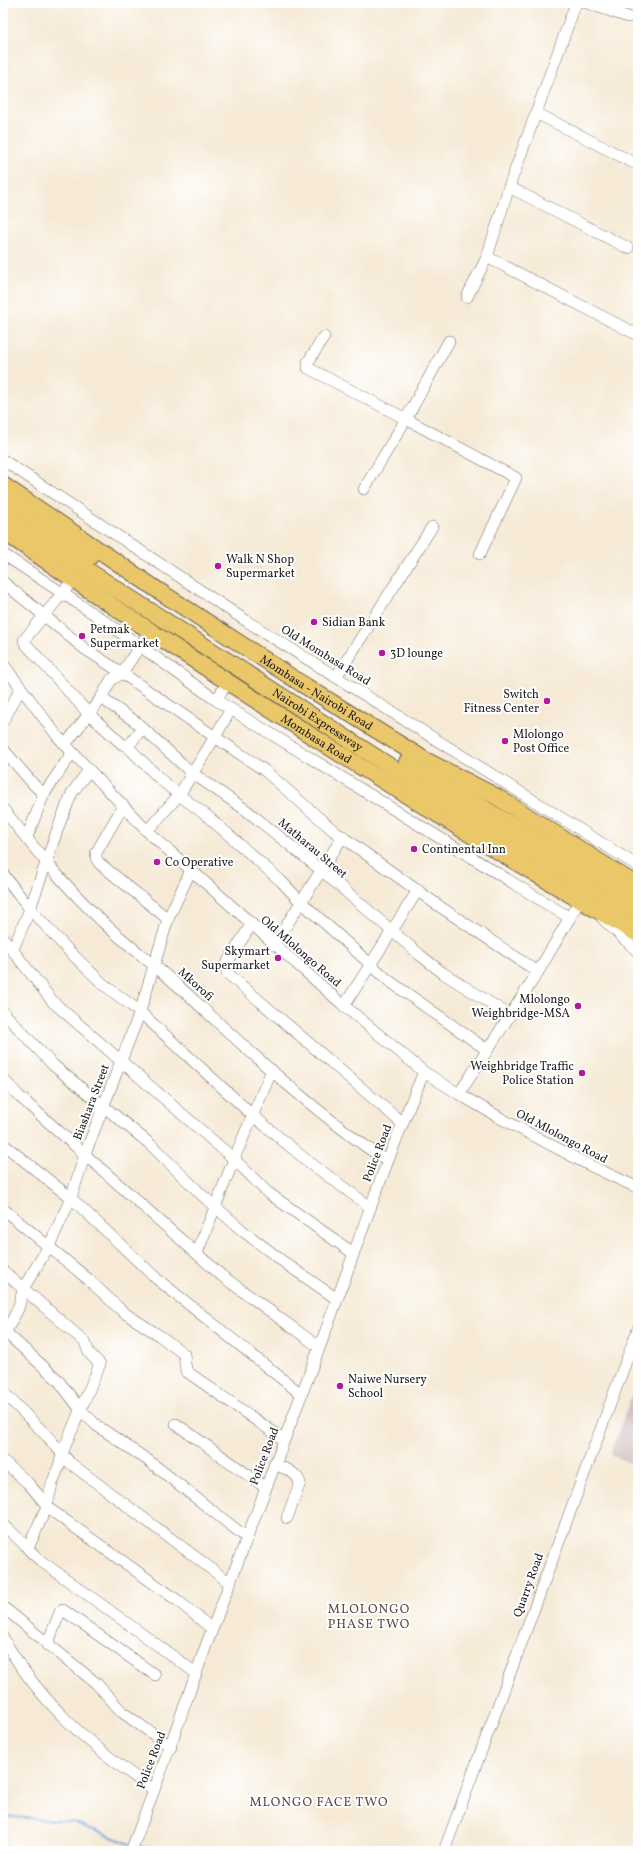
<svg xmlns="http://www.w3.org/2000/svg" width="641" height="1854" font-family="Vollkorn,serif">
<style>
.industrial{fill:#d2bfc0}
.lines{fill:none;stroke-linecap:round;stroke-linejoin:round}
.stream{stroke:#6ba8dd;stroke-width:2}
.minor-casing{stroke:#68645d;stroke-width:12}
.highway-casing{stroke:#68645d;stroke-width:18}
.minor{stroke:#fff;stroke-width:11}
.highway{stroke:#eac769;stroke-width:16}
.poi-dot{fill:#b5179e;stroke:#fff;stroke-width:1.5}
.labels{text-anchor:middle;stroke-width:4;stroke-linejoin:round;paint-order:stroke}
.poi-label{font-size:12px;fill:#1c1c1c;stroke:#fff;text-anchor:start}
.street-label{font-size:12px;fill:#1c1c1c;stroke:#fff}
.neighbourhood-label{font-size:13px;letter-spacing:1px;fill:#594742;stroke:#fff}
</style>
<rect width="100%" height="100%" fill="#fff"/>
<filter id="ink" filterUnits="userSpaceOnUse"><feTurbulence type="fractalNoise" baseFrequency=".025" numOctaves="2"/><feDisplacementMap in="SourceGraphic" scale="8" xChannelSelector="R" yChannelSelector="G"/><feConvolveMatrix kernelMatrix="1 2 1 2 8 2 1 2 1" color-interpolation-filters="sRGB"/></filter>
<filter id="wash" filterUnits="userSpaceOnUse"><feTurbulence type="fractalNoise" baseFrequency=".012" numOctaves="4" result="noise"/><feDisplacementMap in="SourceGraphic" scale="16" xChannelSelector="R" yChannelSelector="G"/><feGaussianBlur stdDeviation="0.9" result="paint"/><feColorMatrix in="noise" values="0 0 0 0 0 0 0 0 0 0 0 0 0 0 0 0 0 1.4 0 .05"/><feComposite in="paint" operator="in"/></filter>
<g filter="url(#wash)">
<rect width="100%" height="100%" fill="#f6ead6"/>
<path class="industrial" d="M638,1377V1466L610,1455Z"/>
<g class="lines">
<g class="stream">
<path d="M3,1816L73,1822L130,1844"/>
<path d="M136,1846L158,1851"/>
</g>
</g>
</g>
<g filter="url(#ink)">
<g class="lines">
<g class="minor-casing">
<g id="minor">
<path d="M587,3L628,17"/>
<path d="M536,113L638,165"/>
<path d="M509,187L628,248"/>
<path d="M487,257L509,187L576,3"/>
<path d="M467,297L487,257L638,335"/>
<path d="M324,337L308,362V368L406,419L364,489"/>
<path d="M449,341L406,419L516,478L480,554"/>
<path d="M3,460L248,622L638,866"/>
<path d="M3,554L103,620L216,700L570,918"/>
<path d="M73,579L62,594L24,640L25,643L88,713L122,744L127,746L131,743L142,728"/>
<path d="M3,582L85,649L122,673L215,737L231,709"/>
<path d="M3,664L58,737L147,831L342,1004L424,1072L459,1094L502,1119L587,1164L638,1188"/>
<path d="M336,677L432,527"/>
<path d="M101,698L136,722L192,773L246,810L321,870L420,955L443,973L509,1015"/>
<path d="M216,700L229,681"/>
<path d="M3,721L21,688"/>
<path d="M65,745L101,698L111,680L122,673L149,632"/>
<path d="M127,746L159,778L179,795L206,815L281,881L299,900L388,980L487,1050"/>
<path d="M3,749L34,785L44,794"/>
<path d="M123,806L96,853V858L99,863L168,919"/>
<path d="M3,809C35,849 68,890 105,924C131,948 160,969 186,993C250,1052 315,1113 387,1161"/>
<path d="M147,831L179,795L215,737L264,770L334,831L439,906L538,972"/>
<path d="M27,837L44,794L72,753"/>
<path d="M3,874L30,909L69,951L103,984L140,1012L250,1113L305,1159L370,1207"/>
<path d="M602,918L638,952"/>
<path d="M251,925L225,966L227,973L402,1123"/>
<path d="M3,938L53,1002L234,1159L267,1192L353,1253"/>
<path d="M274,945L343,836"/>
<path d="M13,949L30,909L59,825L72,793L89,770"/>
<path d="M344,1006L418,890"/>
<path d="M3,1012L53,1065L150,1144L203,1196L243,1231L285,1263L337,1299"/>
<path d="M3,1079L20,1097L222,1276L319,1347"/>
<path d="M459,1094L538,972L580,900"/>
<path d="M3,1144L71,1198L157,1279L301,1394"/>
<path d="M3,1209L88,1279L123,1312L160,1336L184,1354L186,1371L283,1439"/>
<path d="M197,1253L234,1159L272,1070"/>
<path d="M3,1271L85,1342L89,1353L100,1364L62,1453L60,1463L52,1484L47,1506L29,1546V1550L41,1561L196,1673"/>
<path d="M3,1330L58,1380L80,1409L96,1425L149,1461L247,1538"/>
<path d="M3,1337L18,1309L24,1287L49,1246L71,1198L85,1154L140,1012L168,919L191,870"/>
<path d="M3,1392L48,1437L70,1463L230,1583"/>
<path d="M176,1424L265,1487"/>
<path d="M3,1461L28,1483L52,1511L177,1600L212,1629"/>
<path d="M274,1464C284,1468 297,1472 300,1483L287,1518"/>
<path d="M3,1524L28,1548"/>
<path d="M3,1607L97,1684L122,1712L171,1747"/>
<path d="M3,1638C41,1705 92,1747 154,1790"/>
<path d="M47,1645L60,1612L63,1610L155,1675"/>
<path d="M131,1851C158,1782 182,1712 207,1643C245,1541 285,1440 323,1338C356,1249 386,1159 424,1072"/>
<path d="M444,1851L638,1329"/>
</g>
</g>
<g class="highway-casing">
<g id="highway">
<path id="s1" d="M3,485L162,593L302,684L425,760L497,797L638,886"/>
<path d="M3,499L90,557"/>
<path id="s2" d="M3,514L36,537L448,804L638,917"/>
<path id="s3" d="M3,531C209,674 421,808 638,934"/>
<path d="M407,762L638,901"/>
</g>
</g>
<use href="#minor" class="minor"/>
<use href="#highway" class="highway"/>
</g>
</g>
<g class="poi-dot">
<circle cx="218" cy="566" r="4"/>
<circle cx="314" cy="622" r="4"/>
<circle cx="82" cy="636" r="4"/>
<circle cx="382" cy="653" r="4"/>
<circle cx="547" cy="701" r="4"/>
<circle cx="505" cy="741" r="4"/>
<circle cx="414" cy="849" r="4"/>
<circle cx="157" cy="862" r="4"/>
<circle cx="278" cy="958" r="4"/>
<circle cx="578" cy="1006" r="4"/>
<circle cx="582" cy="1073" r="4"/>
<circle cx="340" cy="1386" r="4"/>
</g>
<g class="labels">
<g class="poi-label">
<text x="226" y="563">Walk N Shop<tspan x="226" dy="14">Supermarket</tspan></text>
<text x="322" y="626">Sidian Bank</text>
<text x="90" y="633">Petmak<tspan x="90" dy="14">Supermarket</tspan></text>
<text x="390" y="657">3D lounge</text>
<text x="539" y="698" text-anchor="end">Switch<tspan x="539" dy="14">Fitness Center</tspan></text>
<text x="513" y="738">Mlolongo<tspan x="513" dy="14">Post Office</tspan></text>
<text x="422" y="853">Continental Inn</text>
<text x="165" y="866">Co Operative</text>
<text x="270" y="955" text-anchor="end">Skymart<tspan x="270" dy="14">Supermarket</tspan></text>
<text x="570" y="1003" text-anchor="end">Mlolongo<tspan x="570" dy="14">Weighbridge-MSA</tspan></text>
<text x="574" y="1070" text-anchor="end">Weighbridge Traffic<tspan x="574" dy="14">Police Station</tspan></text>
<text x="348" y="1383">Naiwe Nursery<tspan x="348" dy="14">School</tspan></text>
</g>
<g class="street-label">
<text transform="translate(326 655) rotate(32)" y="4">Old Mombasa Road</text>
<text dy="4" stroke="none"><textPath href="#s1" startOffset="376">Mombasa - Nairobi Road</textPath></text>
<text dy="4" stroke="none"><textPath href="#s2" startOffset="376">Nairobi Expressway</textPath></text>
<text dy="4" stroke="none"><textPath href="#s3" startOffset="376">Mombasa Road</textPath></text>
<text transform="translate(313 848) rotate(40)" y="4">Matharau Street</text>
<text transform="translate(301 951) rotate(41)" y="4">Old Mlolongo Road</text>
<text transform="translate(196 984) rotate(42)" y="4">Mkorofi</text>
<text transform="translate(91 1102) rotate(-69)" y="4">Biashara Street</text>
<text transform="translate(562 1136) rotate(28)" y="4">Old Mlolongo Road</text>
<text transform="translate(377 1153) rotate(-69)" y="4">Police Road</text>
<text transform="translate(264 1456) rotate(-69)" y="4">Police Road</text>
<text transform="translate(528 1585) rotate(-70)" y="4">Quarry Road</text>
<text transform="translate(151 1760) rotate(-69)" y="4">Police Road</text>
</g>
<g class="neighbourhood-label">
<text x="369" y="1613">MLOLONGO<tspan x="369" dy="15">PHASE TWO</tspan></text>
<text x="319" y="1806">MLONGO FACE TWO</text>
</g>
</g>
<rect width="641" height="1854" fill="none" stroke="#fff" stroke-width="16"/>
</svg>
